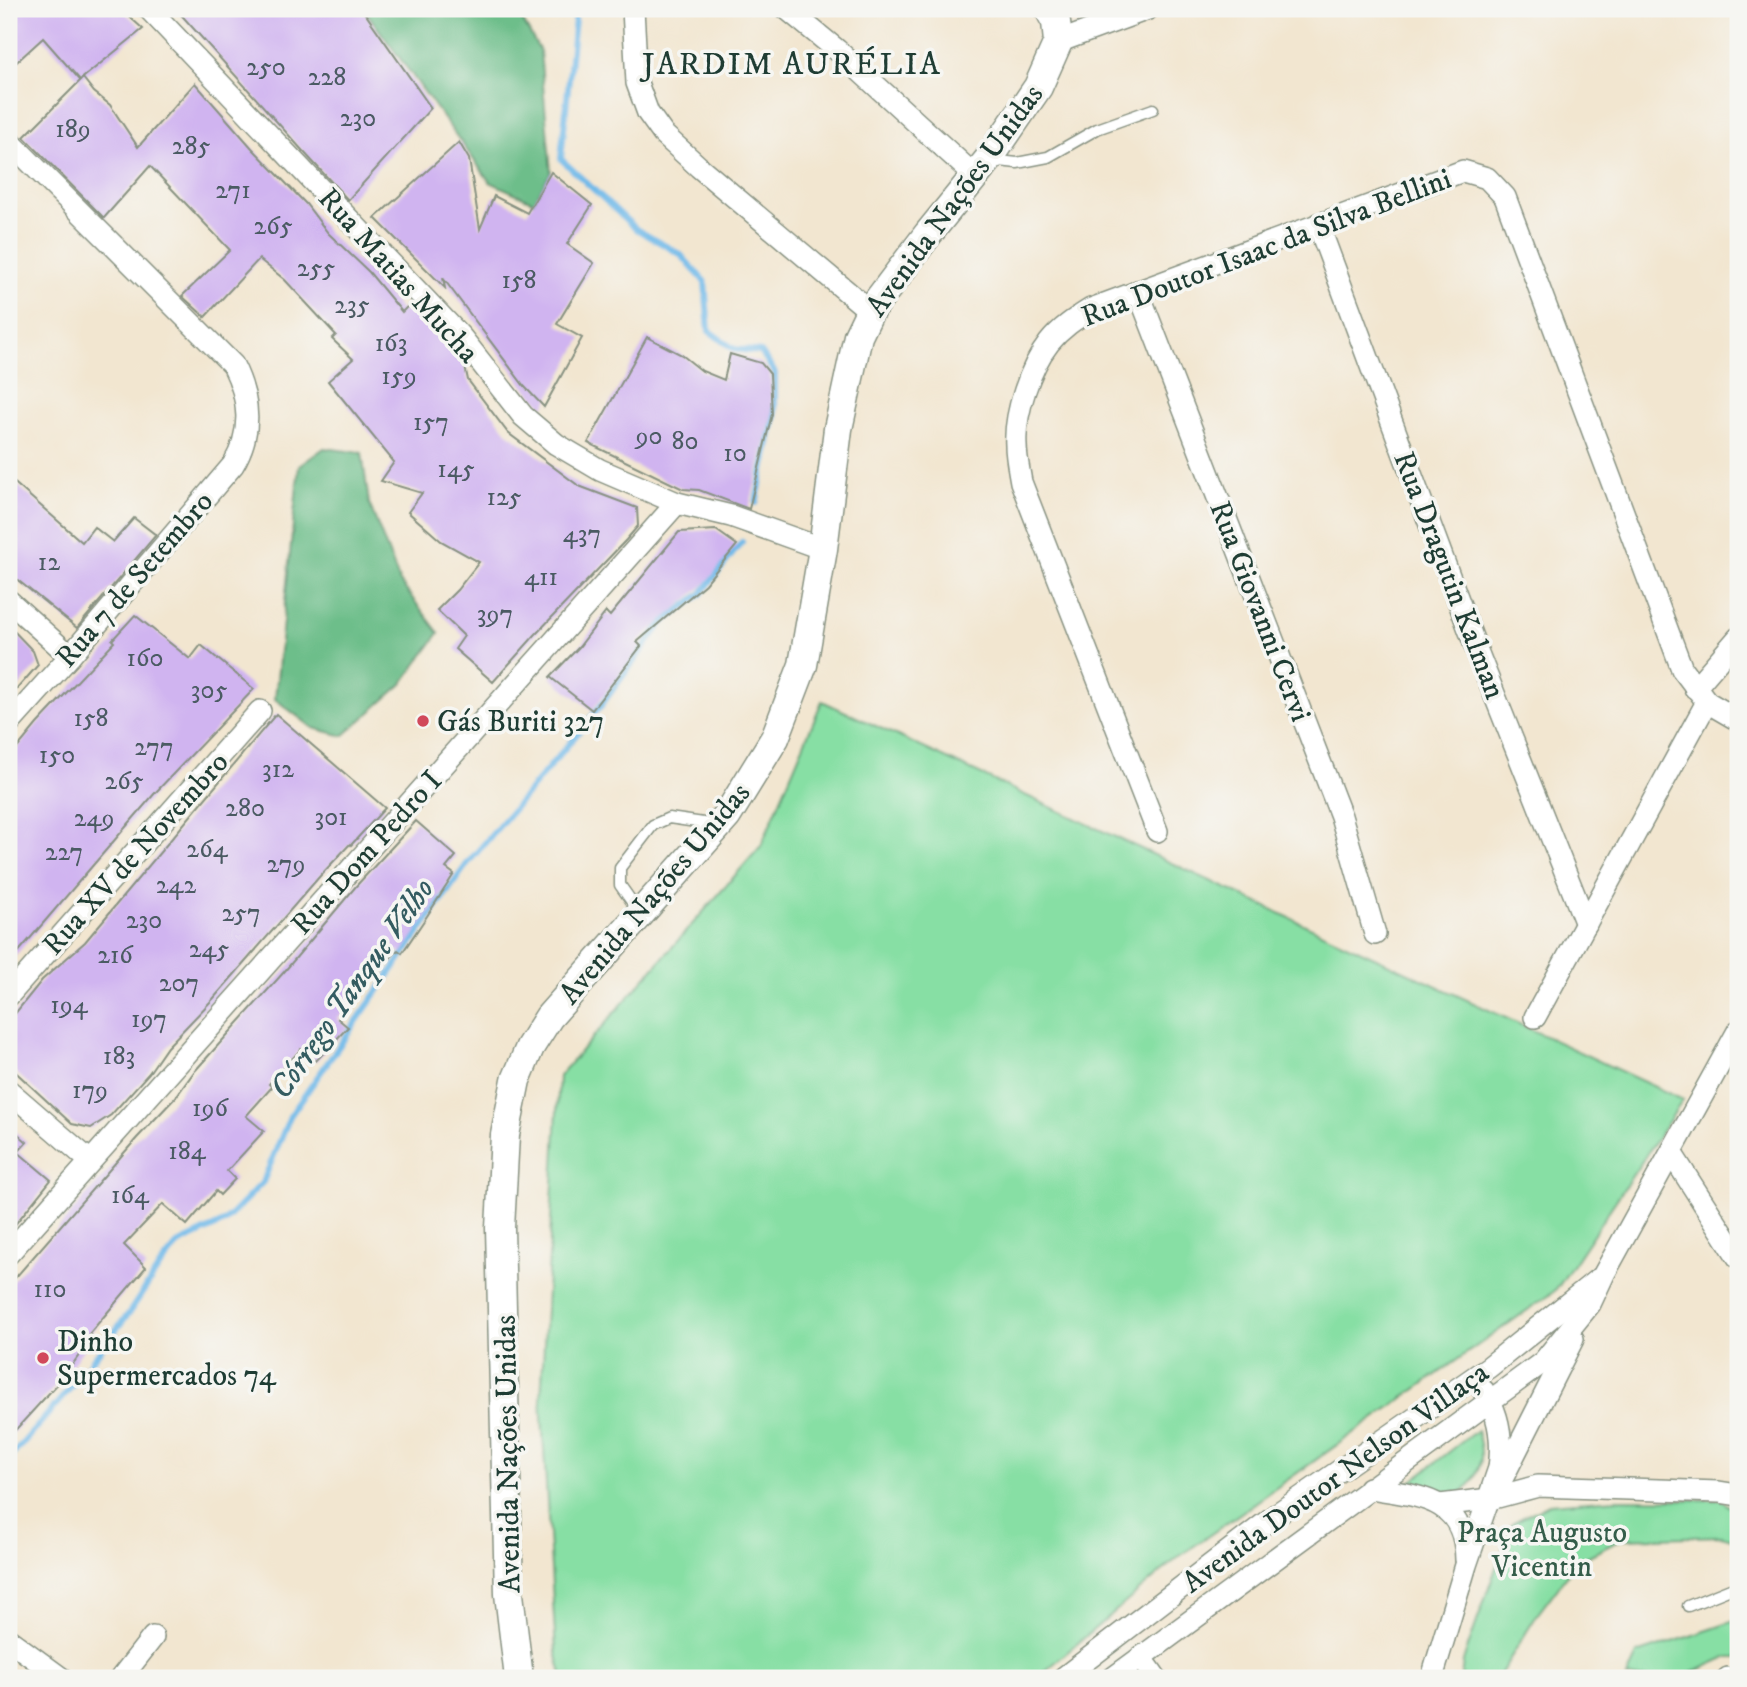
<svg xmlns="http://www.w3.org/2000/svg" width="1747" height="1687" font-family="'IM FELL DW Pica',serif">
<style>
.green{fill:#87dfa4;stroke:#538e6c;stroke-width:2}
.forest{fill:#6dbe8a;stroke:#467e5f;stroke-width:2}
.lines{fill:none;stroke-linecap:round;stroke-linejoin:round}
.stream{stroke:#71bae9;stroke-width:6}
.building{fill:#d0b4f0}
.service-casing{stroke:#889282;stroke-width:13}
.minor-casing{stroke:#889282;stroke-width:24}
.tertiary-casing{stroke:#889282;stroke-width:31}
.service{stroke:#fff;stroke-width:10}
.minor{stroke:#fff;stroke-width:21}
.tertiary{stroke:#fff;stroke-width:28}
.poi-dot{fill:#d1495b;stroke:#f6f6f2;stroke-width:2.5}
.labels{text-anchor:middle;stroke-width:7;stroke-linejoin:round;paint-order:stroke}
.number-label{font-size:26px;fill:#4b5b63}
.street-label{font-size:30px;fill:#1f3d34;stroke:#f6f6f2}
.poi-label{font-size:30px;fill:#1f3d34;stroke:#f6f6f2;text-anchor:start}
.park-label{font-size:30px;fill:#345d4a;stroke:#f6f6f2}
.neighbourhood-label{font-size:32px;letter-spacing:2px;fill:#1f3d34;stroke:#f6f6f2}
.water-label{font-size:32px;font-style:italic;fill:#345c61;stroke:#f6f6f2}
</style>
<rect width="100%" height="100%" fill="#f6f6f2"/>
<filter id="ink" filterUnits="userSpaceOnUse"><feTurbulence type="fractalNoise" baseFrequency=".0143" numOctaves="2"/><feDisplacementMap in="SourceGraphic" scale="14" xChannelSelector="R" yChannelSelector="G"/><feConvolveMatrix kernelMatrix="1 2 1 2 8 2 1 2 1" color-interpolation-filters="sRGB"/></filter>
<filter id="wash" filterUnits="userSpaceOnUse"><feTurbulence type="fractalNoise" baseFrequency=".00686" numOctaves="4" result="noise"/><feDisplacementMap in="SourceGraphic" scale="28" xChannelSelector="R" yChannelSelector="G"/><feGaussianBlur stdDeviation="1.57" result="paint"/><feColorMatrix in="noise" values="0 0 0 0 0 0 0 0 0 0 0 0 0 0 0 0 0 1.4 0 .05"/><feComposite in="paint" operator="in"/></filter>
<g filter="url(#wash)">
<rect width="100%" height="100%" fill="#f2e6d0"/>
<g class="green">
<path d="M822,701L1683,1100L1556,1290L1180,1556L1037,1678H563L556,1652L541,1399L559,1076L761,846Z"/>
<path d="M1477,1430C1478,1437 1481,1445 1481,1452C1483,1471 1465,1500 1443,1498C1430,1497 1419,1490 1408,1484Z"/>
<path d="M1617,1499L1721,1500L1738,1513V1541L1722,1536L1622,1539L1577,1562L1537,1615L1498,1678H1461L1463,1661L1512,1523L1549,1504Z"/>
<path d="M1738,1620V1658H1725L1680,1678H1627L1637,1654Z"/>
</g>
<g class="forest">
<path d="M364,9H516L540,51L551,172L534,202L490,182Z"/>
<path d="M324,448L362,453L369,503L400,582L439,633L402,684L343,736L313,728L275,699L299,466Z"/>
</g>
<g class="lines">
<g class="stream">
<path d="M576,9L561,159L636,229L680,254L705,282L709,331L734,349L761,352L775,373V415L756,503"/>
<path d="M9,1459L73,1385L129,1313L160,1266L178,1244L224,1222L263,1182L290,1116L467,864L600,707L662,623L701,594L742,542"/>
</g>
</g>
<g id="blocks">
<g class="building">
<path d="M9,9H121L143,29L80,80L43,38L9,69Z"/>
<path d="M176,9H362L431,108L348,200L302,150Z"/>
<path d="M83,78L94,92L110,105L138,147L195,83L252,148L306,204L328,233L369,272L402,312L411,303L451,346L464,362L468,380L508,433L579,486L637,508L638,526L626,540L535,635L493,682L455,649L464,636L437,610L457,590L479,562L441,541L408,512L422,493L381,481L394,462L328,381L353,359L332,339L336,335L285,280L259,259L205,317L182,296L230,250L150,166L104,218L24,137Z"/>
<path d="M459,142L469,159L480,229L494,196L527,213L551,172L592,205L567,244L594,263L557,324L582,338L544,407L524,386L443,278L445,288L375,218Z"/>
<path d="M647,337L682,355L702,371L724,380L730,354L761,363L770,374L772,414L749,509L699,490L683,489L588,443Z"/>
<path d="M9,478L82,542L94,527L113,542L134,518L156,535L77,628L9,573Z"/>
<path d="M716,530L737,545L705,584L637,642L641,646L592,710L550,677L579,647L606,612L610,616L679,532Z"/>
<path d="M135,615L190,659L201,645L254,689L155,793L9,963V758L37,724L114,642L112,640Z"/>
<path d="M9,626L33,651L38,665L9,698Z"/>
<path d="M276,714L385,808L351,845L350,844L320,876L213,999L167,1047L149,1073L111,1115L91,1128L72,1124L9,1066V1021L42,980L85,942L100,924Z"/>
<path d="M416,821L456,856L446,868L454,874L427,916L402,953L398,950L350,997L354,1001L338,1019L348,1027L316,1061L301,1049L269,1084L272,1087L246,1116L264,1131L227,1171L235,1179L220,1195L216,1191L187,1225L163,1204L124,1245L146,1267L89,1334L92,1337L62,1379L9,1437V1285L137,1138L175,1098L194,1072L284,972L357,885Z"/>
<path d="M9,1126L27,1142L18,1152L51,1180L9,1232Z"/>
</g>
</g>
</g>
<g filter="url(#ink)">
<use href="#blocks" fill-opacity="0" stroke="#889282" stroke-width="2"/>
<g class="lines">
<g class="service-casing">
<g id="service">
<path d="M991,160L1017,163L1048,157L1097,129L1153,109"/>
<path d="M639,912L620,885V868L653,825L669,818L717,825"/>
<path d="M1688,1606L1738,1586"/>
</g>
</g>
<g class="minor-casing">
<g id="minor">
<path d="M149,9L461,337L523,416L556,444L600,470L677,503L731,516L823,549"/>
<path d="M633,9L637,83L648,113L663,134L699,167L870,311"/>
<path d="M787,9L837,50L975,176"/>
<path d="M1058,42L1148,9"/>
<path d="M9,141L233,365C250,399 253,432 233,465L70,656L9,724"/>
<path d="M1318,224L1479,656L1586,924"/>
<path d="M1138,291L1341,816L1375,934"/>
<path d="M9,601L70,656"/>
<path d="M1695,688L1738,638"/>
<path d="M1157,831L1021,482C1019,470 1016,457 1016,445C1014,414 1030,367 1049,343C1061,328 1075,319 1091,309L1463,171L1487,178L1505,197L1682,669L1707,702L1738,720"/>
<path d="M9,995L260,711"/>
<path d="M1535,1017L1707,702"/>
<path d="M9,1091L90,1161"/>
<path d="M1672,1154L1738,1257"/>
<path d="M9,1253L677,503"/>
<path d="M1502,1479L1573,1339"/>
<path d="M1369,1488C1419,1496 1465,1497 1466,1560"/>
<path d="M1440,1505L1490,1499L1538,1486L1719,1492L1738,1495"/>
<path d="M9,1640L61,1678"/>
<path d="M1141,1657L1156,1678"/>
<path d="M121,1678L153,1637"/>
<path d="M1063,1678L1277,1514L1489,1367L1597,1280"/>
<path d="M1113,1678L1543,1362L1590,1304L1604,1274L1738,1031"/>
<path d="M1432,1678L1466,1565L1499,1468C1503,1440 1500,1414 1483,1390"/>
<path d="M1728,1678H1738"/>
</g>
</g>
<g class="tertiary-casing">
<path id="tertiary" d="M519,1678L509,1594L500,1228L505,1135L516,1080L530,1047L549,1017L727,816L775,738L803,665L823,549L838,429L858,336L870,311L928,234L988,160L1038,87L1058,42L1056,22L1049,9"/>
</g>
<use href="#service" class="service"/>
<use href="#minor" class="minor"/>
<use href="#tertiary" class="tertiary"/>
</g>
</g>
<g class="poi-dot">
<circle cx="423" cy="721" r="7"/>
<circle cx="43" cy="1358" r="7"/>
</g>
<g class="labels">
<g class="number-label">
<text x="266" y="75">250</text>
<text x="327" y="85">228</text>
<text x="358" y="126">230</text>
<text x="73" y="137">189</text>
<text x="191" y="154">285</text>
<text x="233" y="198">271</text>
<text x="273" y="234">265</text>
<text x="316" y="276">255</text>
<text x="519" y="288">158</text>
<text x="352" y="313">235</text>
<text x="391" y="351">163</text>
<text x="399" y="384">159</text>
<text x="431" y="430">157</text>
<text x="649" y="444">90</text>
<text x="685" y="449">80</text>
<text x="735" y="461">10</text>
<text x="456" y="477">145</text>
<text x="504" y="505">125</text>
<text x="582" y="542">437</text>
<text x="49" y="570">12</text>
<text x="541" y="585">411</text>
<text x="495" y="622">397</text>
<text x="145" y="666">160</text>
<text x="209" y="698">305</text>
<text x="91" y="726">158</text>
<text x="154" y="755">277</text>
<text x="57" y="763">150</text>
<text x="278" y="777">312</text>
<text x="124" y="789">265</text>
<text x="245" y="816">280</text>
<text x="331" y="825">301</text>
<text x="94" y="826">249</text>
<text x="207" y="857">264</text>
<text x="64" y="860">227</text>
<text x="286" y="872">279</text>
<text x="176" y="893">242</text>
<text x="241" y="921">257</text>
<text x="144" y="928">230</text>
<text x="209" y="957">245</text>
<text x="115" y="963">216</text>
<text x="179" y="991">207</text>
<text x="69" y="1013">194</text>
<text x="149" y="1027">197</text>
<text x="119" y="1064">183</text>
<text x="90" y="1098">179</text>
<text x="210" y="1116">196</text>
<text x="187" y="1159">184</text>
<text x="130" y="1203">164</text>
<text x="50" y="1297">110</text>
</g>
<g class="street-label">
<text transform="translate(954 200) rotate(-54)" y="10">Avenida Nações Unidas</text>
<text transform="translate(1266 247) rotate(-21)" y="10">Rua Doutor Isaac da Silva Bellini</text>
<text transform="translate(399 275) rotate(48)" y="10">Rua Matias Mucha</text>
<text transform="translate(1450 575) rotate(69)" y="10">Rua Dragutin Kalman</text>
<text transform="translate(134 579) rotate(-49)" y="10">Rua 7 de Setembro</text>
<text transform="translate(1261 611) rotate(69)" y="10">Rua Giovanni Cervi</text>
<text transform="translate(366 852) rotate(-48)" y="10">Rua Dom Pedro I</text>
<text transform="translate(135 853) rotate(-48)" y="10">Rua XV de Novembro</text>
<text transform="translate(654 893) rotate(-50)" y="10">Avenida Nações Unidas</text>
<text transform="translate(507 1454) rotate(-91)" y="10">Avenida Nações Unidas</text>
<text transform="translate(1335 1477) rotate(-36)" y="10">Avenida Doutor Nelson Villaça</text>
</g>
<g class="poi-label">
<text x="437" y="731">Gás Buriti 327</text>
<text x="57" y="1351">Dinho<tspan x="57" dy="34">Supermercados 74</tspan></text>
</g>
<g class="park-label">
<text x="1542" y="1542">Praça Augusto<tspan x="1542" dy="34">Vicentin</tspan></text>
</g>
<g class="neighbourhood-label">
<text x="792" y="74">JARDIM AURÉLIA</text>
</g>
<g class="water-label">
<text transform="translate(351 988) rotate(-55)" y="11">Córrego Tanque Velho</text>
</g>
</g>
<rect width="1747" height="1687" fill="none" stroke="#f6f6f2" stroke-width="35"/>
</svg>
